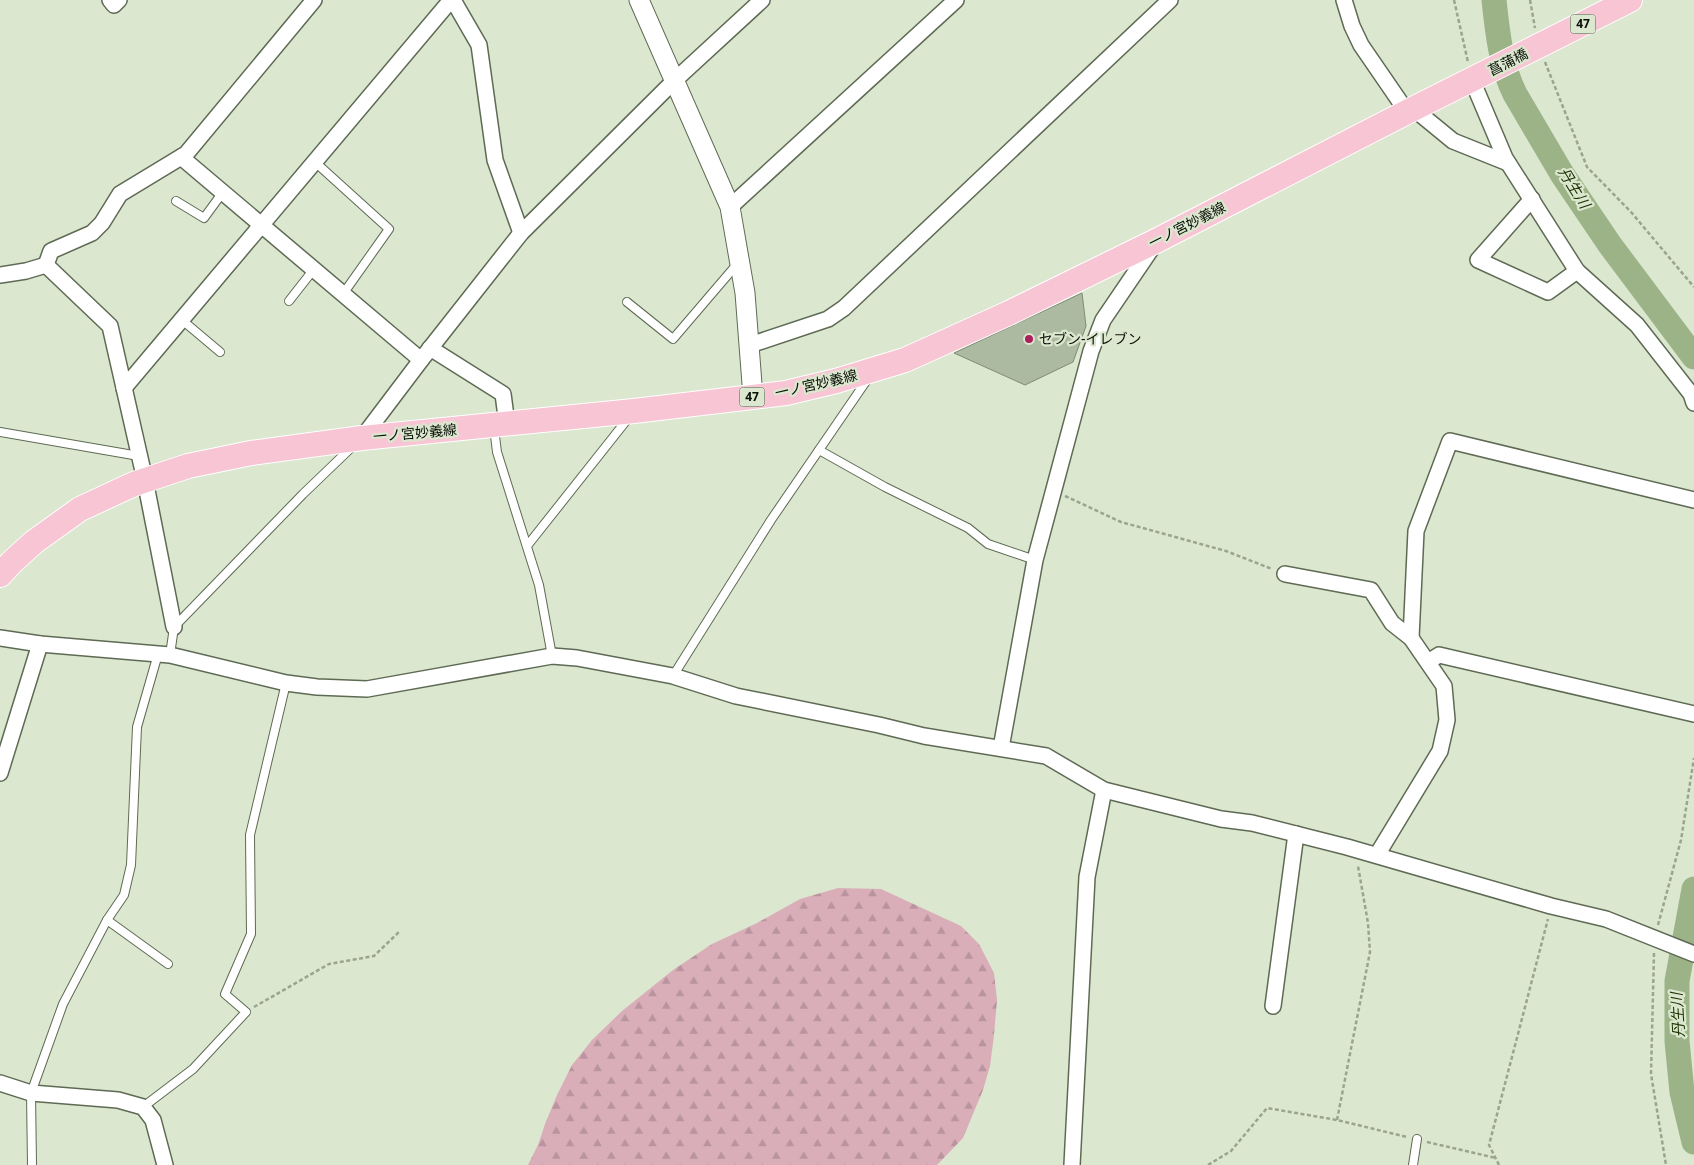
<svg xmlns="http://www.w3.org/2000/svg" width="1694" height="1165" font-family="'Noto Sans','Noto Sans JP',sans-serif">
<style>
.forest{fill:url(#forest-firs)}
.lines{fill:none;stroke-linecap:round;stroke-linejoin:round}
.river{stroke:#9cb388;stroke-width:25}
.building{fill:#adbaa2;stroke:#7f8b74}
.service-casing{stroke:#5e6a54;stroke-width:10}
.minor-casing{stroke:#5e6a54;stroke-width:18}
.tertiary-casing{stroke:#5e6a54;stroke-width:21}
.primary-casing{stroke:#fff;stroke-width:26}
.path{stroke:#9aa490;stroke-width:2.5;stroke-dasharray:4 2.5;stroke-linecap:butt}
.service{stroke:#fff;stroke-width:8}
.minor{stroke:#fff;stroke-width:15}
.tertiary{stroke:#fff;stroke-width:19}
.primary{stroke:#f7c5d4;stroke-width:24}
.poi-dot{fill:#ac1f5d;stroke:#dbe8cf;stroke-width:2}
.labels{text-anchor:middle;stroke-width:4.5;stroke-linejoin:round;paint-order:stroke}
.shield{fill:#dbe8cf;stroke:#495043;stroke-width:1}
.shield-label{font-size:12px;font-weight:bold;fill:#0a0f07}
.street-label{font-size:14px;fill:#0a0f07;stroke:#dbe8cf}
.poi-label{font-size:14px;fill:#0a0f07;stroke:#dbe8cf;text-anchor:start}
.water-label{font-size:15px;font-style:italic;fill:#1e3203;stroke:#dbe8cf}
</style>
<defs>
<pattern id="forest-firs" width="22" height="20" patternUnits="userSpaceOnUse" patternTransform="scale(1.25)"><rect width="22" height="20" fill="#d9aeb9"/><path d="M5 1l3.5 6h-7zM16 11l3.5 6h-7z" fill="#b9949e"/></pattern>
</defs>
<rect width="100%" height="100%" fill="#dbe8cf"/>
<path class="forest" d="M838,888L881,889L961,926L979,944L994,973L997,1000L994,1035L990,1066L983,1090L963,1138L937,1165H528L538,1145L545,1124L557,1095L572,1065L592,1040L622,1011L673,970L712,944L757,923L800,899Z"/>
<g class="lines">
<g class="river">
<path d="M1494,0C1497,29 1501,67 1515,94L1562,174L1610,245L1694,357"/>
<path d="M1694,889L1677,981V1041L1682,1092L1694,1142"/>
</g>
</g>
<path class="building" d="M1082,293L1086,326L1073,362L1025,385L954,353Z"/>
<g class="lines">
<g class="service-casing">
<g id="service">
<path d="M315,162L389,229L343,294"/>
<path d="M176,201L204,218L223,192"/>
<path d="M289,301L314,269"/>
<path d="M627,302L673,339L738,263"/>
<path d="M182,320L220,352"/>
<path d="M494,428L497,452L539,585L552,656"/>
<path d="M0,432L139,456"/>
<path d="M819,450L885,487L968,528L988,544L1035,560"/>
<path d="M527,546L630,416"/>
<path d="M170,655L174,627L303,494L353,446"/>
<path d="M673,676L771,520L869,377"/>
<path d="M107,920L124,895L131,865L137,727L158,654"/>
<path d="M143,1107L193,1069L246,1012L225,994L251,934L250,835L286,683"/>
<path d="M32,1165L31,1093L63,1004L107,920L168,964"/>
<path d="M1413,1165L1417,1139"/>
</g>
</g>
<g class="minor-casing">
<g id="minor">
<path d="M110,0L114,5L119,0"/>
<path d="M453,0L479,45L495,160L521,233"/>
<path d="M1344,0L1352,26L1361,45L1407,112"/>
<path d="M1472,80L1505,158L1577,271L1637,325L1691,394L1694,403"/>
<path d="M1414,109L1453,141L1508,163"/>
<path d="M181,157L421,360"/>
<path d="M1532,199L1478,260L1548,292L1577,271"/>
<path d="M730,207L956,0"/>
<path d="M0,275L26,271L46,265"/>
<path d="M750,345L828,319L844,308L1170,0"/>
<path d="M430,348L503,394L507,424"/>
<path d="M124,388L451,0"/>
<path d="M362,438L421,360L521,233L674,81L762,0"/>
<path d="M1285,574L1371,590L1392,623L1411,638L1444,686L1447,720L1440,751L1377,855"/>
<path d="M174,627L145,480L110,326L46,265L51,251L92,233L102,223L120,194L186,154L314,0"/>
<path d="M0,638L40,644L170,655L286,683L317,687L367,689L552,656L577,658L673,676L736,696L879,725L924,736L1046,756L1104,790L1221,819L1252,823L1347,847L1551,906L1606,919L1694,954"/>
<path d="M1411,638L1416,531L1450,441L1694,500"/>
<path d="M1428,662L1439,655L1694,714"/>
<path d="M1001,748L1035,560L1091,351L1103,320L1154,245"/>
<path d="M0,773L40,644"/>
<path d="M1273,1006L1296,834"/>
<path d="M0,1083L31,1093L118,1100L143,1107L153,1120L165,1165"/>
<path d="M1072,1165L1087,877L1104,790"/>
</g>
</g>
<g class="tertiary-casing">
<path id="tertiary" d="M639,0L730,207L745,293L753,397"/>
</g>
<g class="primary-casing">
<path id="primary" d="M0,575L12,562L34,542L80,509L134,484L188,466L251,453L362,438L634,411L786,393L836,381L905,360L1009,313L1156,241L1407,112L1630,0"/>
</g>
<g class="path">
<path d="M1454,0L1468,62"/>
<path d="M1530,0L1535,28"/>
<path d="M1545,62L1587,167L1631,212L1694,287"/>
<path d="M1065,496L1121,522L1226,551L1272,569"/>
<path d="M1658,925L1681,840L1694,758"/>
<path d="M1654,953L1651,1074L1666,1165"/>
<path d="M254,1007L329,964L374,956L399,932"/>
<path d="M1337,1120L1370,952L1368,923L1358,866"/>
<path d="M1427,1142L1496,1158"/>
<path d="M1208,1165L1231,1151L1267,1108L1337,1120L1407,1137"/>
<path d="M1499,1165L1489,1145L1548,919"/>
</g>
<use href="#service" class="service"/>
<use href="#minor" class="minor"/>
<use href="#tertiary" class="tertiary"/>
<use href="#primary" class="primary"/>
</g>
<circle class="poi-dot" cx="1029" cy="339" r="5"/>
<g class="labels">
<g class="shield">
<rect x="1570.5" y="14.5" width="25" height="19" rx="4"/>
<rect x="739.5" y="387.5" width="25" height="19" rx="4"/>
</g>
<g class="shield-label">
<text x="1583" y="28">47</text>
<text x="752" y="401">47</text>
</g>
<g class="street-label">
<text transform="translate(1508 62) rotate(-27)" y="5">菖蒲橋</text>
<text transform="translate(1187 225) rotate(-27)" y="5">一ノ宮妙義線</text>
<text transform="translate(816 384) rotate(-13)" y="5">一ノ宮妙義線</text>
<text transform="translate(415 433) rotate(-5)" y="5">一ノ宮妙義線</text>
</g>
<g class="poi-label">
<text x="1039" y="344">セブン-イレブン</text>
</g>
<g class="water-label">
<text transform="translate(1574 188) rotate(58)" y="5">丹生川</text>
<text transform="translate(1678 1015) rotate(-93)" y="5">丹生川</text>
</g>
</g>
</svg>
